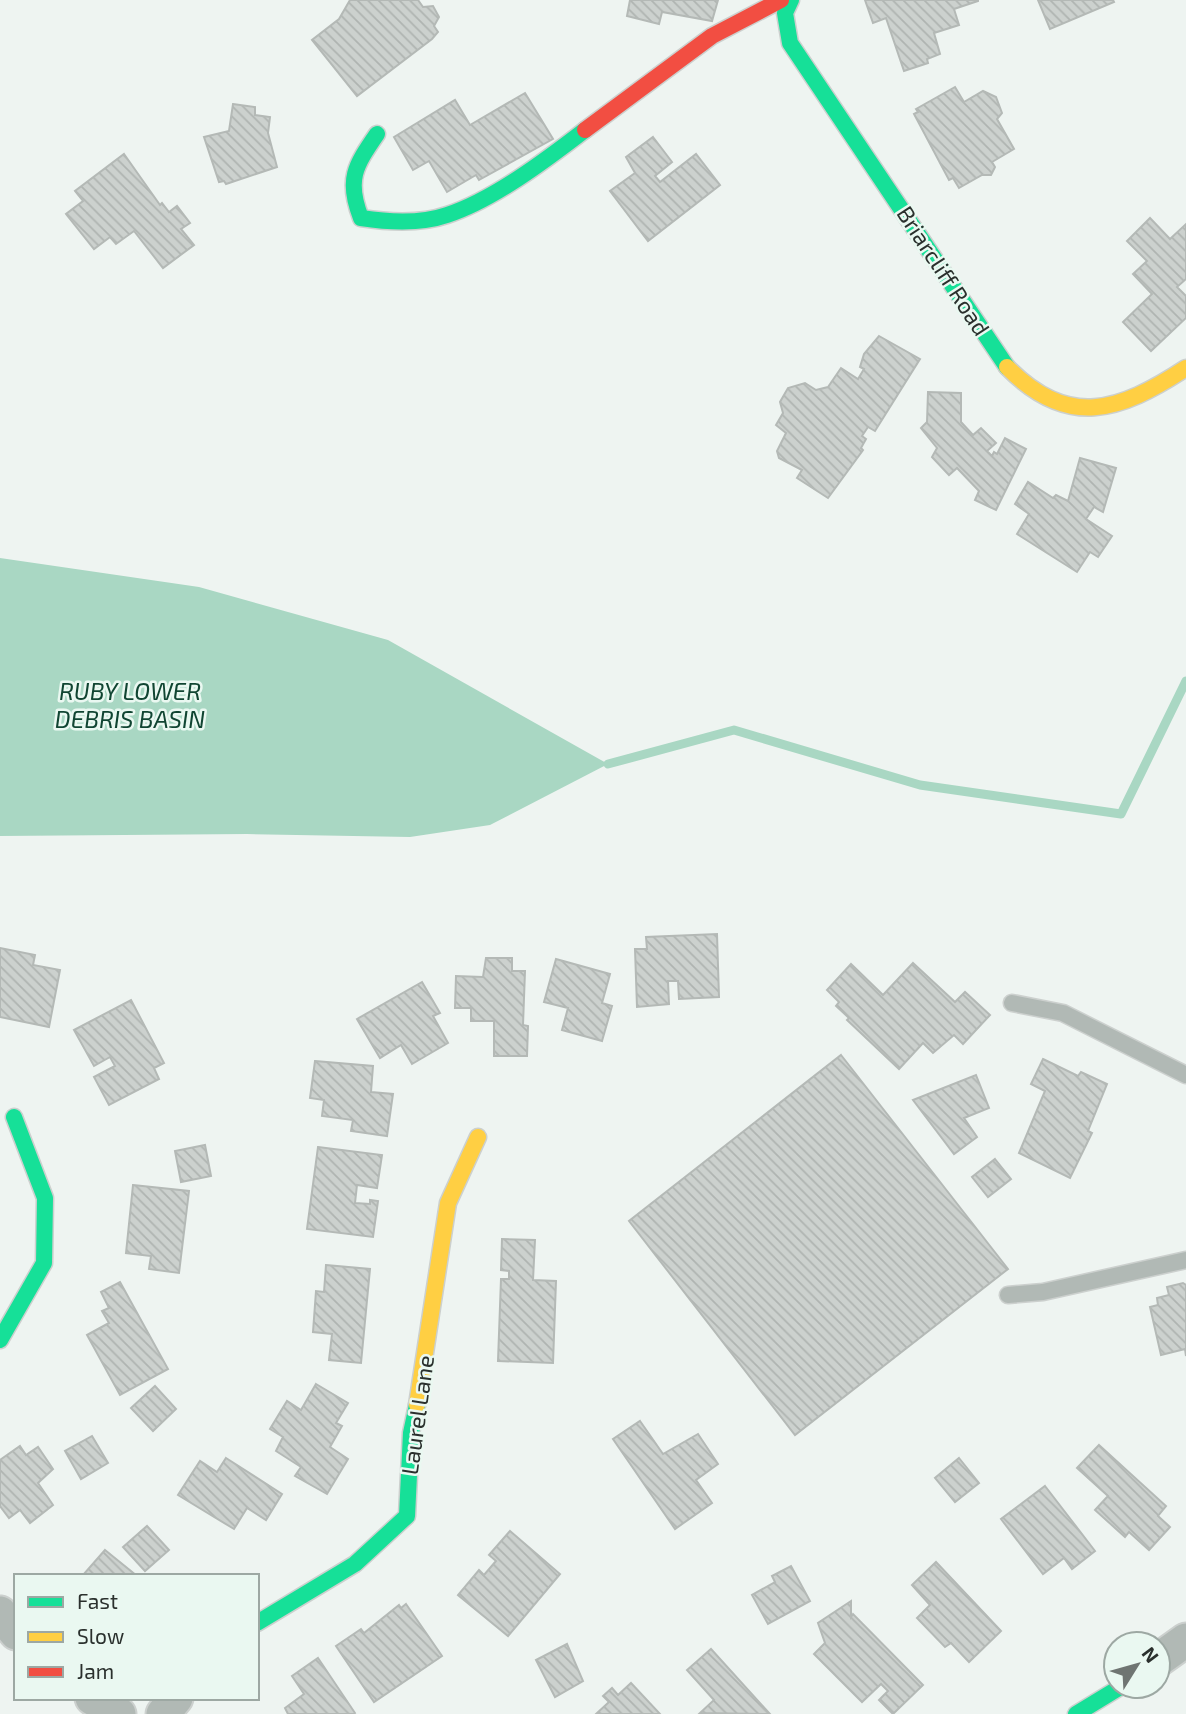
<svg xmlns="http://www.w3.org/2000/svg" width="1186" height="1714" font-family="'Exo 2',sans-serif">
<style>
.water{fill:#a9d7c3}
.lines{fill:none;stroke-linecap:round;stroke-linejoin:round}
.stream{stroke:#a9d7c3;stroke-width:9}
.building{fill:url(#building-back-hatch);stroke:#b4b9b6;stroke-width:2}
.lane-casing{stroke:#ccd0ce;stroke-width:19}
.street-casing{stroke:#ccd0ce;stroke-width:37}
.fast-casing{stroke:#ccd0ce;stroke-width:19}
.slow-casing{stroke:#ccd0ce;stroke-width:19}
.jam-casing{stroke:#ccd0ce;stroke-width:19}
.lane{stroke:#b1b9b5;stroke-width:16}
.street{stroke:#b1b9b5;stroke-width:33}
.fast{stroke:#16e098;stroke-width:16}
.slow{stroke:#ffcf43;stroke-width:16}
.jam{stroke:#f24e42;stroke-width:16}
.labels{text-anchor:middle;stroke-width:5;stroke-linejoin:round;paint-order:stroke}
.street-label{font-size:23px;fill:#2a302d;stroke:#eaf8f1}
.water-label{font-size:24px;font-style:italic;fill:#104532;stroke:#eaf8f1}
</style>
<defs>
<pattern id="building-back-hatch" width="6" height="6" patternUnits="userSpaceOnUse" patternTransform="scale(1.75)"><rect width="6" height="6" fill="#ccd1ce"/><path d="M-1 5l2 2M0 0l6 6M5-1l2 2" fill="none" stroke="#afb4b1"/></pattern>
</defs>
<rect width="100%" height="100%" fill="#eef4f1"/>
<path class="water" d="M0,558L199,587L388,640L608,764L490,825L410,837L247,834L0,836Z"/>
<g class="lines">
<path class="stream" d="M608,764L734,730L920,785L1121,814L1186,681"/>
</g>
<g class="building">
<path d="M350,0H418L423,7L433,6L439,17L434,26L438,32L432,39L357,96L312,40L339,19Z"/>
<path d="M630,0H718L712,21L662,12L659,24L627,16Z"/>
<path d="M865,0H978V1L954,9L959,25L934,33L940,54L927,59L928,63L904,71L886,18L873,23Z"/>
<path d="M1038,0H1113L1114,2L1050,29Z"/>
<path d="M955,87L964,102L983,91L996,97L1002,113L997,119L1014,149L992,162L995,167L991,175H982L959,188L953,178L949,180L914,114L918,112L916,109Z"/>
<path d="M525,93L553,139L479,180L476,175L447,192L429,161L413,170L394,137L455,100L470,125Z"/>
<path d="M233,104L255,107V115L270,117L268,133L277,167L226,184L224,181L219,182L204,137L229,131Z"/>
<path d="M653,137L672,162L655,176L660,182L696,154L720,185L648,241L610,191L635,173L626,157Z"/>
<path d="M124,154L160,205L162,203L169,212L177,206L190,223L181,229L194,245L163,268L134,231L116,244L110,237L94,249L66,214L83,201L75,191Z"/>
<path d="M1150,218L1170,239L1186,224V279L1177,287L1186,296V318L1151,351L1123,322L1152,294L1133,274L1147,261L1127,241Z"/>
<path d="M879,336L920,359L875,431L868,427L862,436L866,439L861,448L863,450L828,498L797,478L802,470L779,458L777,451L786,433L776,425L783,413L780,402L788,388L805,383L816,390L828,387L841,368L858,379L864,369L860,367L864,354Z"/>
<path d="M928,392L961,393V422L973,435L981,428L996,443L987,451L992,456L994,452L997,454L1005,438L1026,449L996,510L975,500L979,491L957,468L949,475L932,457L937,448L921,428L927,422Z"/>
<path d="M1080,458L1116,468L1103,512L1094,507L1086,519L1112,536L1098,557L1090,552L1077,572L1017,534L1029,514L1015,504L1028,482L1053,498L1056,495L1068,501Z"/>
<path d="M717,934L719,997L679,999L678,981H668L669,1004L637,1007L635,949H647L646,937Z"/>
<path d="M0,948L35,955L33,965L60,970L49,1027L0,1017Z"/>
<path d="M486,958H512V971H525L523,1025L528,1026L527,1056H494V1021H471V1008H455L456,976L483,977Z"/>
<path d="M556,959L610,974L602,1003L612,1006L602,1041L562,1030L568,1008L544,1002Z"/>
<path d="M913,963L955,1002L965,992L990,1015L963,1044L954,1035L933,1053L923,1043L899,1069L847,1020L849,1018L836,1006L839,1002L827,990L851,964L883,995Z"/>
<path d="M422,982L440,1013L433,1016L448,1043L412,1064L401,1045L380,1058L357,1019Z"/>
<path d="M131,1000L164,1063L154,1068L159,1079L109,1105L94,1077L115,1066L110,1057L94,1066L74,1030Z"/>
<path d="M841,1055L1008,1269L795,1435L629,1221Z"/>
<path d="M1043,1059L1078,1076L1081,1072L1107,1084L1088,1131L1092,1133L1070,1178L1019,1153L1045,1091L1031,1084Z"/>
<path d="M315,1061L373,1066L371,1092L393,1094L387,1136L351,1131L353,1120L322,1116L324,1100L310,1098Z"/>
<path d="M976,1075L989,1108L964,1118L977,1137L954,1154L913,1100Z"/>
<path d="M205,1145L211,1176L181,1182L175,1151Z"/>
<path d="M318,1147L382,1155L377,1188L357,1185L355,1203L370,1204V1200L378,1201L373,1237L307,1229Z"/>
<path d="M995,1159L1011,1179L988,1197L972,1177Z"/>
<path d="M133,1185L189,1191L179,1273L149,1269L151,1256L126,1253Z"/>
<path d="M502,1239L535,1240L533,1280L556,1281L553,1363L498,1361L501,1279H509V1271L501,1270Z"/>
<path d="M326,1265L370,1269L361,1363L329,1360L332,1334L313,1332L316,1291L324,1292Z"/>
<path d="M120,1282L168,1369L120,1395L87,1335L109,1323L102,1311L109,1308L101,1292Z"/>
<path d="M1183,1283L1186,1285V1356L1185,1349L1161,1355L1150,1307L1158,1305L1157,1298L1169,1295L1167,1287Z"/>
<path d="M316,1384L348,1403L336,1423L342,1426L330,1447L348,1459L327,1494L295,1476L301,1467L276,1451L283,1437L270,1429L287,1401L301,1410Z"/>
<path d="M155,1386L176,1409L153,1431L131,1408Z"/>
<path d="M640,1421L663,1454L698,1434L718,1464L696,1480L712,1503L675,1529L613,1439Z"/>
<path d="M92,1436L108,1463L81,1479L65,1451Z"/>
<path d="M1099,1445L1166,1506L1158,1516L1170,1527L1149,1550L1129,1532L1125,1537L1095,1510L1108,1496L1077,1468Z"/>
<path d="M20,1446L26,1455L38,1447L53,1469L38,1483L53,1505L30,1523L20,1510L9,1518L0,1506V1460Z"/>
<path d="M226,1458L282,1494L266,1520L247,1508L234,1529L178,1495L200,1461L217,1472Z"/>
<path d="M959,1458L979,1483L955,1502L935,1478Z"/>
<path d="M1045,1486L1095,1551L1072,1569L1064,1558L1043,1574L1001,1519Z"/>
<path d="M147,1526L169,1550L145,1571L123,1547Z"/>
<path d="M510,1531L560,1574L508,1636L458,1595L479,1570L484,1575L496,1561L489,1555Z"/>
<path d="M105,1550L137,1576L83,1575Z"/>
<path d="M936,1562L1001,1631L969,1662L951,1643L945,1647L917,1618L930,1605L912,1585Z"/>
<path d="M791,1566L810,1601L768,1624L752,1595L775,1582L772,1576Z"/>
<path d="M851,1601V1617L853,1614L923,1685L893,1714L879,1700L888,1691L881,1684L862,1702L814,1654L825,1643L818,1623Z"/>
<path d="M406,1604L442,1656L374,1702L336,1646L361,1629L364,1633L399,1605L401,1608Z"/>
<path d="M567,1644L583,1681L555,1697L536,1660Z"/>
<path d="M711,1649L770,1714L700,1713L714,1700L687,1670Z"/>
<path d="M318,1658L355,1713L354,1714H288L285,1708L304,1694L292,1676Z"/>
<path d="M631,1683L660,1714H596L609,1702L603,1696L612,1688L618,1695Z"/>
</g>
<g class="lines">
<g class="lane-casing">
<g id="lane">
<path d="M1012,1003L1063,1013L1186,1075"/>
<path d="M1008,1295L1043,1292L1186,1260"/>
</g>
</g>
<g class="street-casing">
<g id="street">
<path d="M0,1613L16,1633"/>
<path d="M1158,1660L1186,1640"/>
<path d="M92,1698L119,1714"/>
<path d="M163,1714L176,1698"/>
</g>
</g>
<g class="fast-casing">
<g id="fast">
<path d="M791,0L785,13L790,43L1007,367"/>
<path d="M377,134C355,166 346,180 361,218C387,222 421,224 447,215C493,200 546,160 585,130"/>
<path d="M0,1340L44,1263L45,1198L14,1117"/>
<path d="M257,1623L355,1564L407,1516L411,1433L417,1405"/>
<path d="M1076,1714L1122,1686"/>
</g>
</g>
<g class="slow-casing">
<g id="slow">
<path d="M1007,367C1068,429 1119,412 1186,368"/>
<path d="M417,1405L448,1203L478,1137"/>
</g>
</g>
<g class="jam-casing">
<path id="jam" d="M585,130L712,36L781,0"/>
</g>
<use href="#lane" class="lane"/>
<use href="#street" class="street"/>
<use href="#fast" class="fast"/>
<use href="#slow" class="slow"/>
<use href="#jam" class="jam"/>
</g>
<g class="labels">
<g class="street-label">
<text transform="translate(943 271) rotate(57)" y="8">Briarcliff Road</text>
<text transform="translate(418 1415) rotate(-82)" y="8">Laurel Lane</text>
</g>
<g class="water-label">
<text x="130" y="700">RUBY LOWER<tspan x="130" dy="28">DEBRIS BASIN</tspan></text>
</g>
</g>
<rect x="14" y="1574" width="245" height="126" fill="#eaf8f1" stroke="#9da8a3" stroke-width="2"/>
<rect x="28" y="1597" width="35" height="10" fill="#16e098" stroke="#9da8a3" stroke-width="2"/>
<text x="77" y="1609" font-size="21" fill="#2a302d">Fast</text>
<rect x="28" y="1632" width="35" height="10" fill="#ffcf43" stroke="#9da8a3" stroke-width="2"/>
<text x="77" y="1644" font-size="21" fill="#2a302d">Slow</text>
<rect x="28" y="1667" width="35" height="10" fill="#f24e42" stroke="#9da8a3" stroke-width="2"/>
<text x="77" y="1679" font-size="21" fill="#2a302d">Jam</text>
<g transform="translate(1137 1665) rotate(53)"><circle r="33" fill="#eaf8f1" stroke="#9da8a3" stroke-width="2"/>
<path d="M0-5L12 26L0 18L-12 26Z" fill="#6f7572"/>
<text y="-10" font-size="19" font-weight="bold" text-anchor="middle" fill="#2a302d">N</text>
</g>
</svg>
